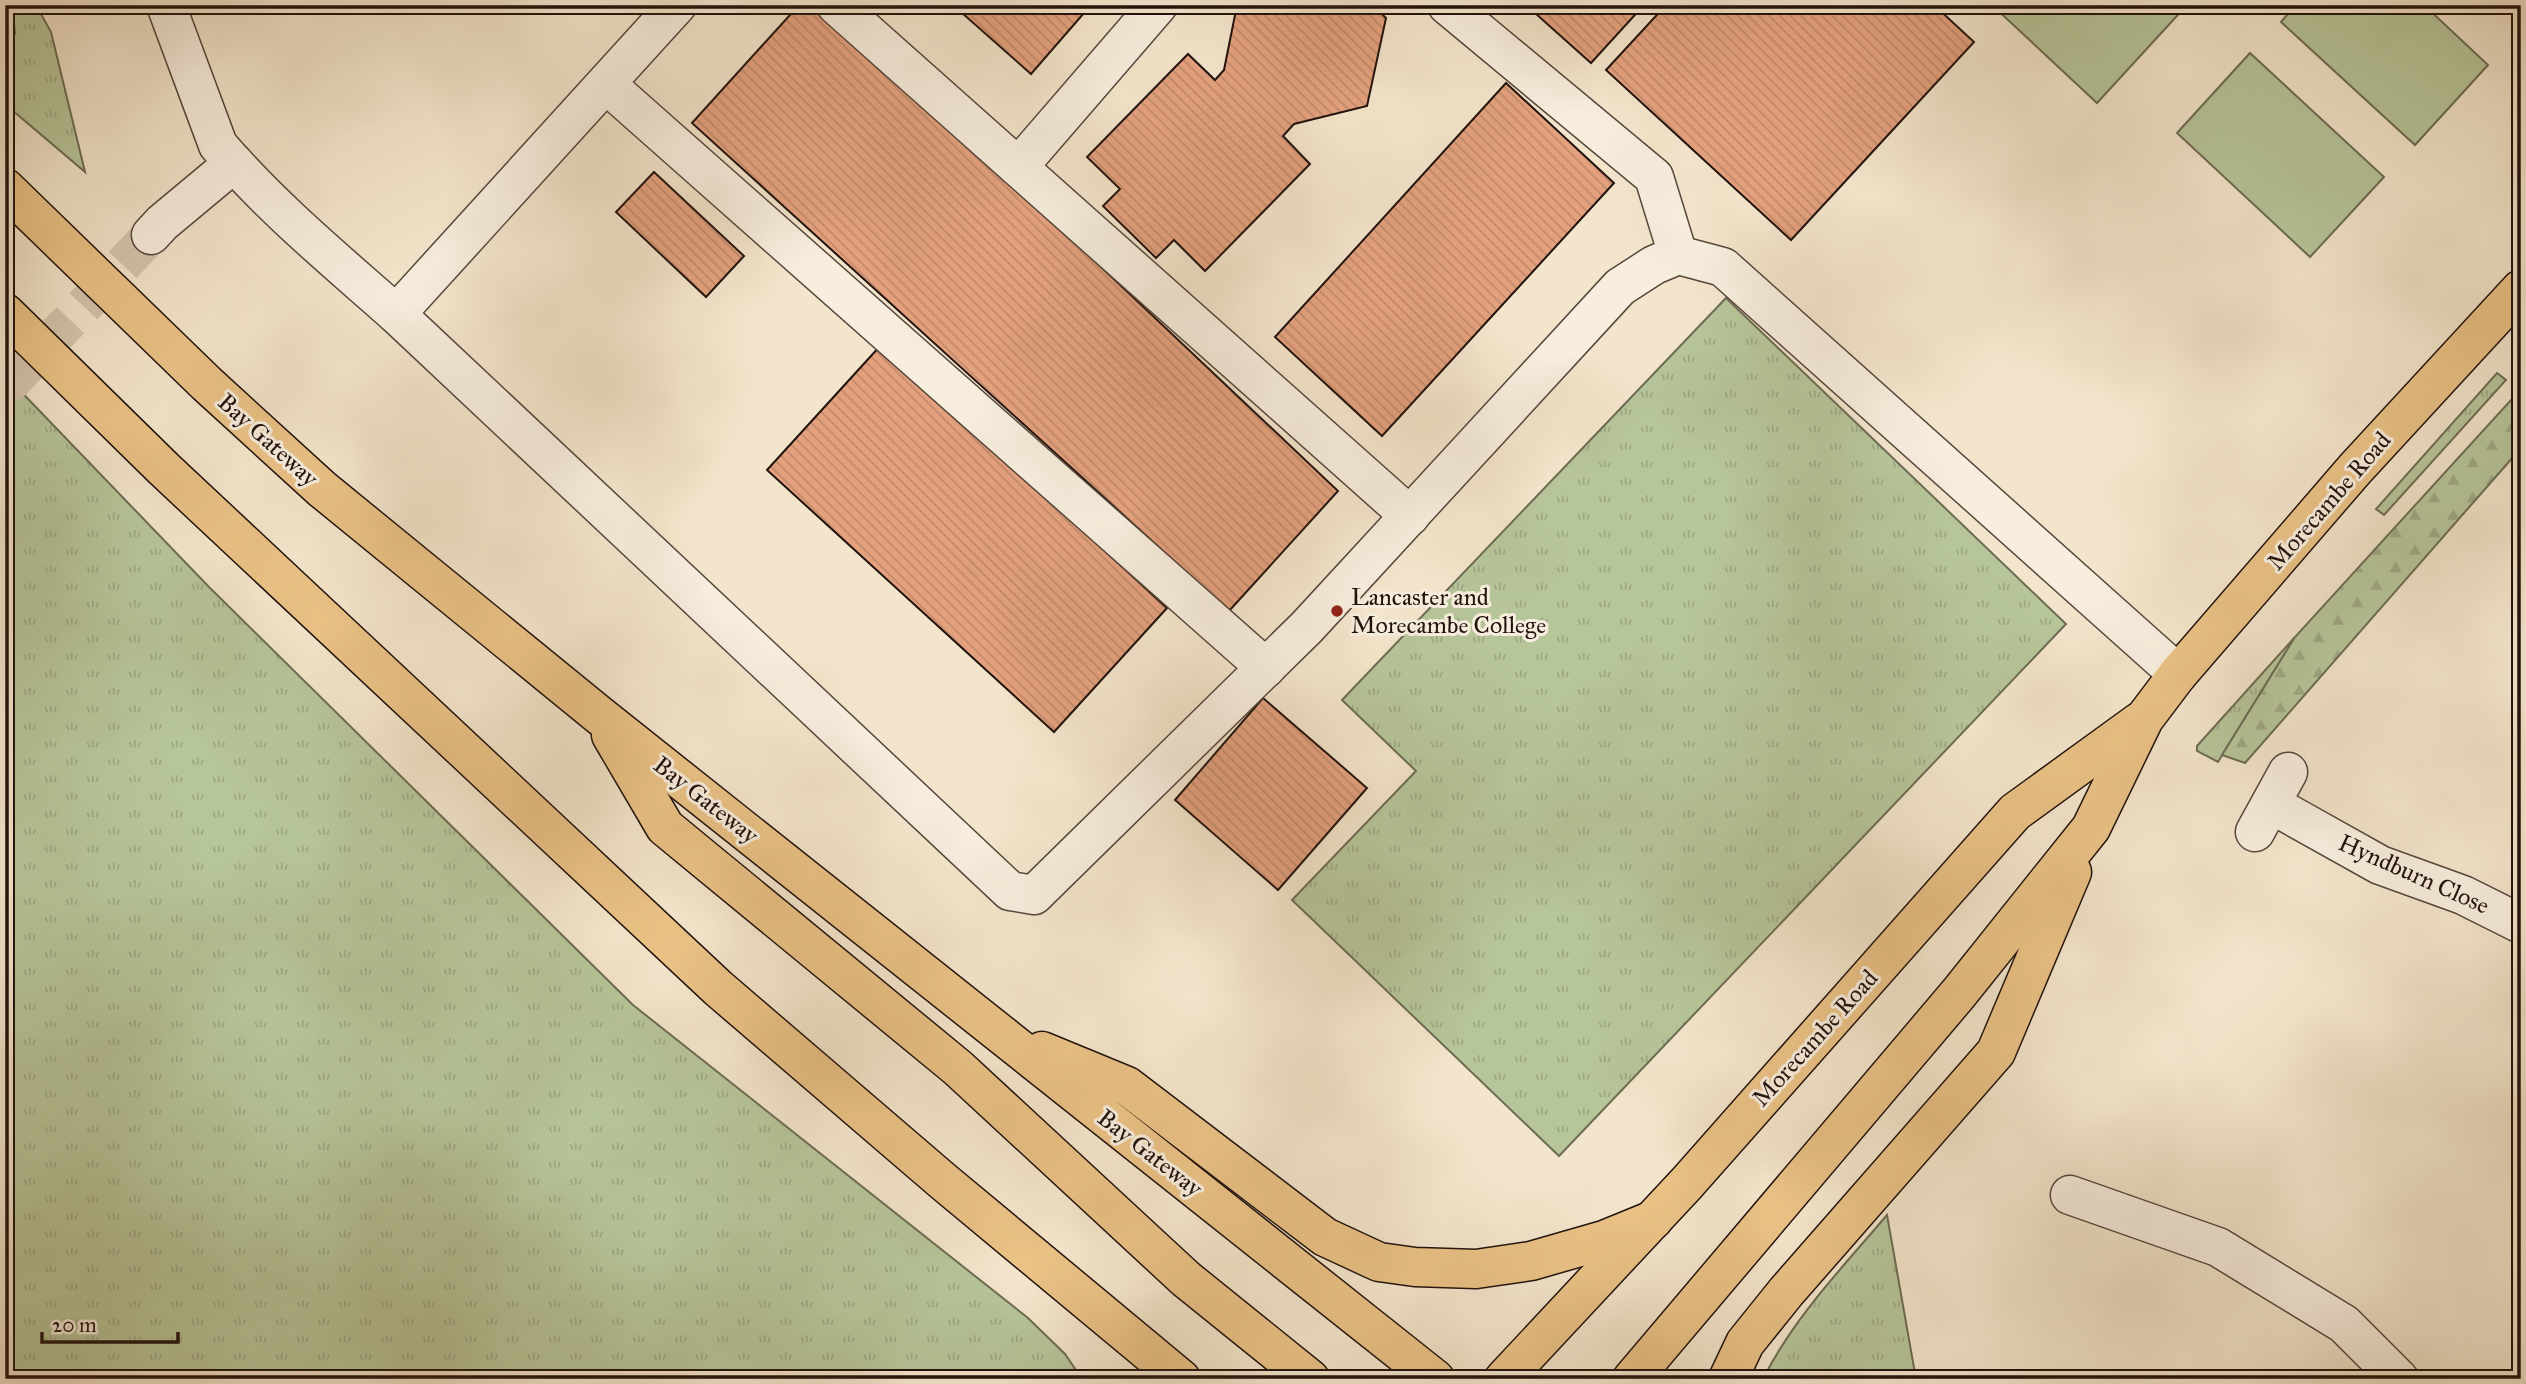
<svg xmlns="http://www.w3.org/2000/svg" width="2526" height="1384" font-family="'IM FELL Great Primer',serif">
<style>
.grass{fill:url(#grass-tufts);stroke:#6c6c54;stroke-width:2}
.forest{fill:url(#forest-firs);stroke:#6c6c54;stroke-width:2}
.pitch{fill:#b7c59a;stroke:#6c6c54;stroke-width:2}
.building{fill:url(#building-back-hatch);stroke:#21120d;stroke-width:2}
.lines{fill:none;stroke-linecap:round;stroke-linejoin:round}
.minor-tunnel{stroke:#d4c5af;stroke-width:38;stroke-dasharray:38 19;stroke-linecap:butt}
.minor-casing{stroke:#56473d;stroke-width:41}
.major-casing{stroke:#21120d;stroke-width:41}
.highway-casing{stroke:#21120d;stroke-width:41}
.minor{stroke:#f7eede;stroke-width:38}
.major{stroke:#eac286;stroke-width:38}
.highway{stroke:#eac286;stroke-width:38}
.poi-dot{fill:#8f2418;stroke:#f7eede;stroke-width:2.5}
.labels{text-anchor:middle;stroke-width:6;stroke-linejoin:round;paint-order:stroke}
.street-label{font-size:24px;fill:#21120d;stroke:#f7eede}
.poi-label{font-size:24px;fill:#21120d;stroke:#f7eede;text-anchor:start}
</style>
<defs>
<pattern id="grass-tufts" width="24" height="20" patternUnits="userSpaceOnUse" patternTransform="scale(1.75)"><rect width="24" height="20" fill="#b7c59a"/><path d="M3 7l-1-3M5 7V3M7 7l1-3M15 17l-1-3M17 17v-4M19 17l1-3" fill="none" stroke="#9da884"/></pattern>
<pattern id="forest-firs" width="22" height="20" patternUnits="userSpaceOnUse" patternTransform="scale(1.75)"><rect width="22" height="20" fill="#b7c59a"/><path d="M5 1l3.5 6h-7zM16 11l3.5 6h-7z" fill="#9da884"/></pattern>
<pattern id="building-back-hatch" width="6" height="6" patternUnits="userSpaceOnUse" patternTransform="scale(1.75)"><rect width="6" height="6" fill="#e4a17e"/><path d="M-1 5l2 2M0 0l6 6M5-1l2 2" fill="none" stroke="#c38a6c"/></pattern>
</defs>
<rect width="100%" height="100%" fill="#f3e5cc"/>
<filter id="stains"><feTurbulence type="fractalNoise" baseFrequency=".00286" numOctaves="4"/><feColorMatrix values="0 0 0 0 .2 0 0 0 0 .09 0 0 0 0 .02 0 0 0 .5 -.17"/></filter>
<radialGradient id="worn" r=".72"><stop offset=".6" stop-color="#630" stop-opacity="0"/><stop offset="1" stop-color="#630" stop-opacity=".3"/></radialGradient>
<g class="grass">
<path d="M12,5H36L51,32L85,172L5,104V63L15,33Z"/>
<path d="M1726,298L2066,624L1559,1156L1292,900L1416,771L1342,700Z"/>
<path d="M2497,373L2506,380L2384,515L2376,509Z"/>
<path d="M5,375L209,587L633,1005L1028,1318L1065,1354L1082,1379H5Z"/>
<path d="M2295,637L2218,762L2197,751V746Z"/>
<path d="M1887,1215L1916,1379H1763C1794,1317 1843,1267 1887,1215Z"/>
</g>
<path class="forest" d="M2521,389V448L2245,763L2222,755L2295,637Z"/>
<g class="pitch">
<path d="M1992,5H2187L2097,103Z"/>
<path d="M2296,5H2424L2488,65L2415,145L2281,22Z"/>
<path d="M2250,53L2384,177L2310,257L2177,133Z"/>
</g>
<g class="building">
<path d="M799,5H824L1338,491L1229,611L692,123Z"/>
<path d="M953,5H1091L1031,74Z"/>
<path d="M1237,5H1383L1378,10L1386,18L1367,106L1294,124L1283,136L1310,164L1205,271L1174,240L1156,258L1103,206L1120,189L1087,157L1188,54L1215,80L1224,70Z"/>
<path d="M1526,5H1644L1591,63Z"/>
<path d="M1666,5H1934L1974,42L1791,240L1606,70Z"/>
<path d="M1506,83L1614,183L1382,436L1275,337Z"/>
<path d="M654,172L744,256L706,297L616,212Z"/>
<path d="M881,345L1167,608L1054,732L767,470Z"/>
<path d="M1263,698L1367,788L1278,890L1175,800Z"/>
</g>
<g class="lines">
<path class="minor-tunnel" d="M5,389L151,235"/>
<g class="minor-casing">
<g id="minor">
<path d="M166,5L218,145C271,207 335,260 396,314L1010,891L1034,895L1307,627L1620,287L1654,265L1678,255L1723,267L2178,674"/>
<path d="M836,5L1410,516"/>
<path d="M1447,5L1654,177L1678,255"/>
<path d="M606,84L1266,668"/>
<path d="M1018,167L1158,5"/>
<path d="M151,235L162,223L234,163"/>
<path d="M396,314L677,5"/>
<path d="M2271,804L2380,865L2463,895L2521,924"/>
<path d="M2255,832L2288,772"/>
<path d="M2070,1195L2218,1247L2344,1324L2399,1379"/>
</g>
</g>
<g class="major-casing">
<g id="major">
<path d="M1504,1379L1687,1183L2015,812L2139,722"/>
<path d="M1632,1379L1959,993L2091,828L2144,719L2178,674L2355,469L2521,289"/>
<path d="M1728,1379L1745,1343L1786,1292L1996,1052L2072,872"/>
</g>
</g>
<g class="highway-casing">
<g id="highway">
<path d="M5,188L207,384L322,489L599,715L1435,1379"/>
<path d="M5,313L164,469L718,988L944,1182L1181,1379"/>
<path d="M611,735L665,827L958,1068L1186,1279L1310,1379"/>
<path d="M1042,1051L1127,1086L1325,1237L1379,1262L1415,1267L1476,1269L1531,1261L1604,1240L1653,1220"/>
</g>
</g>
<use href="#minor" class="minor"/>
<use href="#major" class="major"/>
<use href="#highway" class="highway"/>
</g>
<circle class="poi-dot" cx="1337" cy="611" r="7"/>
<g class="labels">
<g class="street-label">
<text transform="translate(268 440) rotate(42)" y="8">Bay Gateway</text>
<text transform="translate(2329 501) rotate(-49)" y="8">Morecambe Road</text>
<text transform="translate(706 800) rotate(38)" y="8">Bay Gateway</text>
<text transform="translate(2414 874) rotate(24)" y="8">Hyndburn Close</text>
<text transform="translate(1815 1038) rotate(-48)" y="8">Morecambe Road</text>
<text transform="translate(1150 1153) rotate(38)" y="8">Bay Gateway</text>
</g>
<g class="poi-label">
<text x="1351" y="605">Lancaster and<tspan x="1351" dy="28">Morecambe College</tspan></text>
</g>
</g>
<rect width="2526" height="1384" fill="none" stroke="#f3e5cc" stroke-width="28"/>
<rect x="7" y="7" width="2512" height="1370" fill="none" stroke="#21120d" stroke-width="3.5"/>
<rect x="14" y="14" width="2498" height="1356" fill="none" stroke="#21120d" stroke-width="2"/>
<path d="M42 1332v10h136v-10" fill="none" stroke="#21120d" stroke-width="3.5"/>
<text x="52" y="1332" font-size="21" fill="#21120d" stroke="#f7eede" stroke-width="5" paint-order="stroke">20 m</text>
<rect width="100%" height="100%" filter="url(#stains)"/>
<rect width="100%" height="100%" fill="url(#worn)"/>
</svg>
